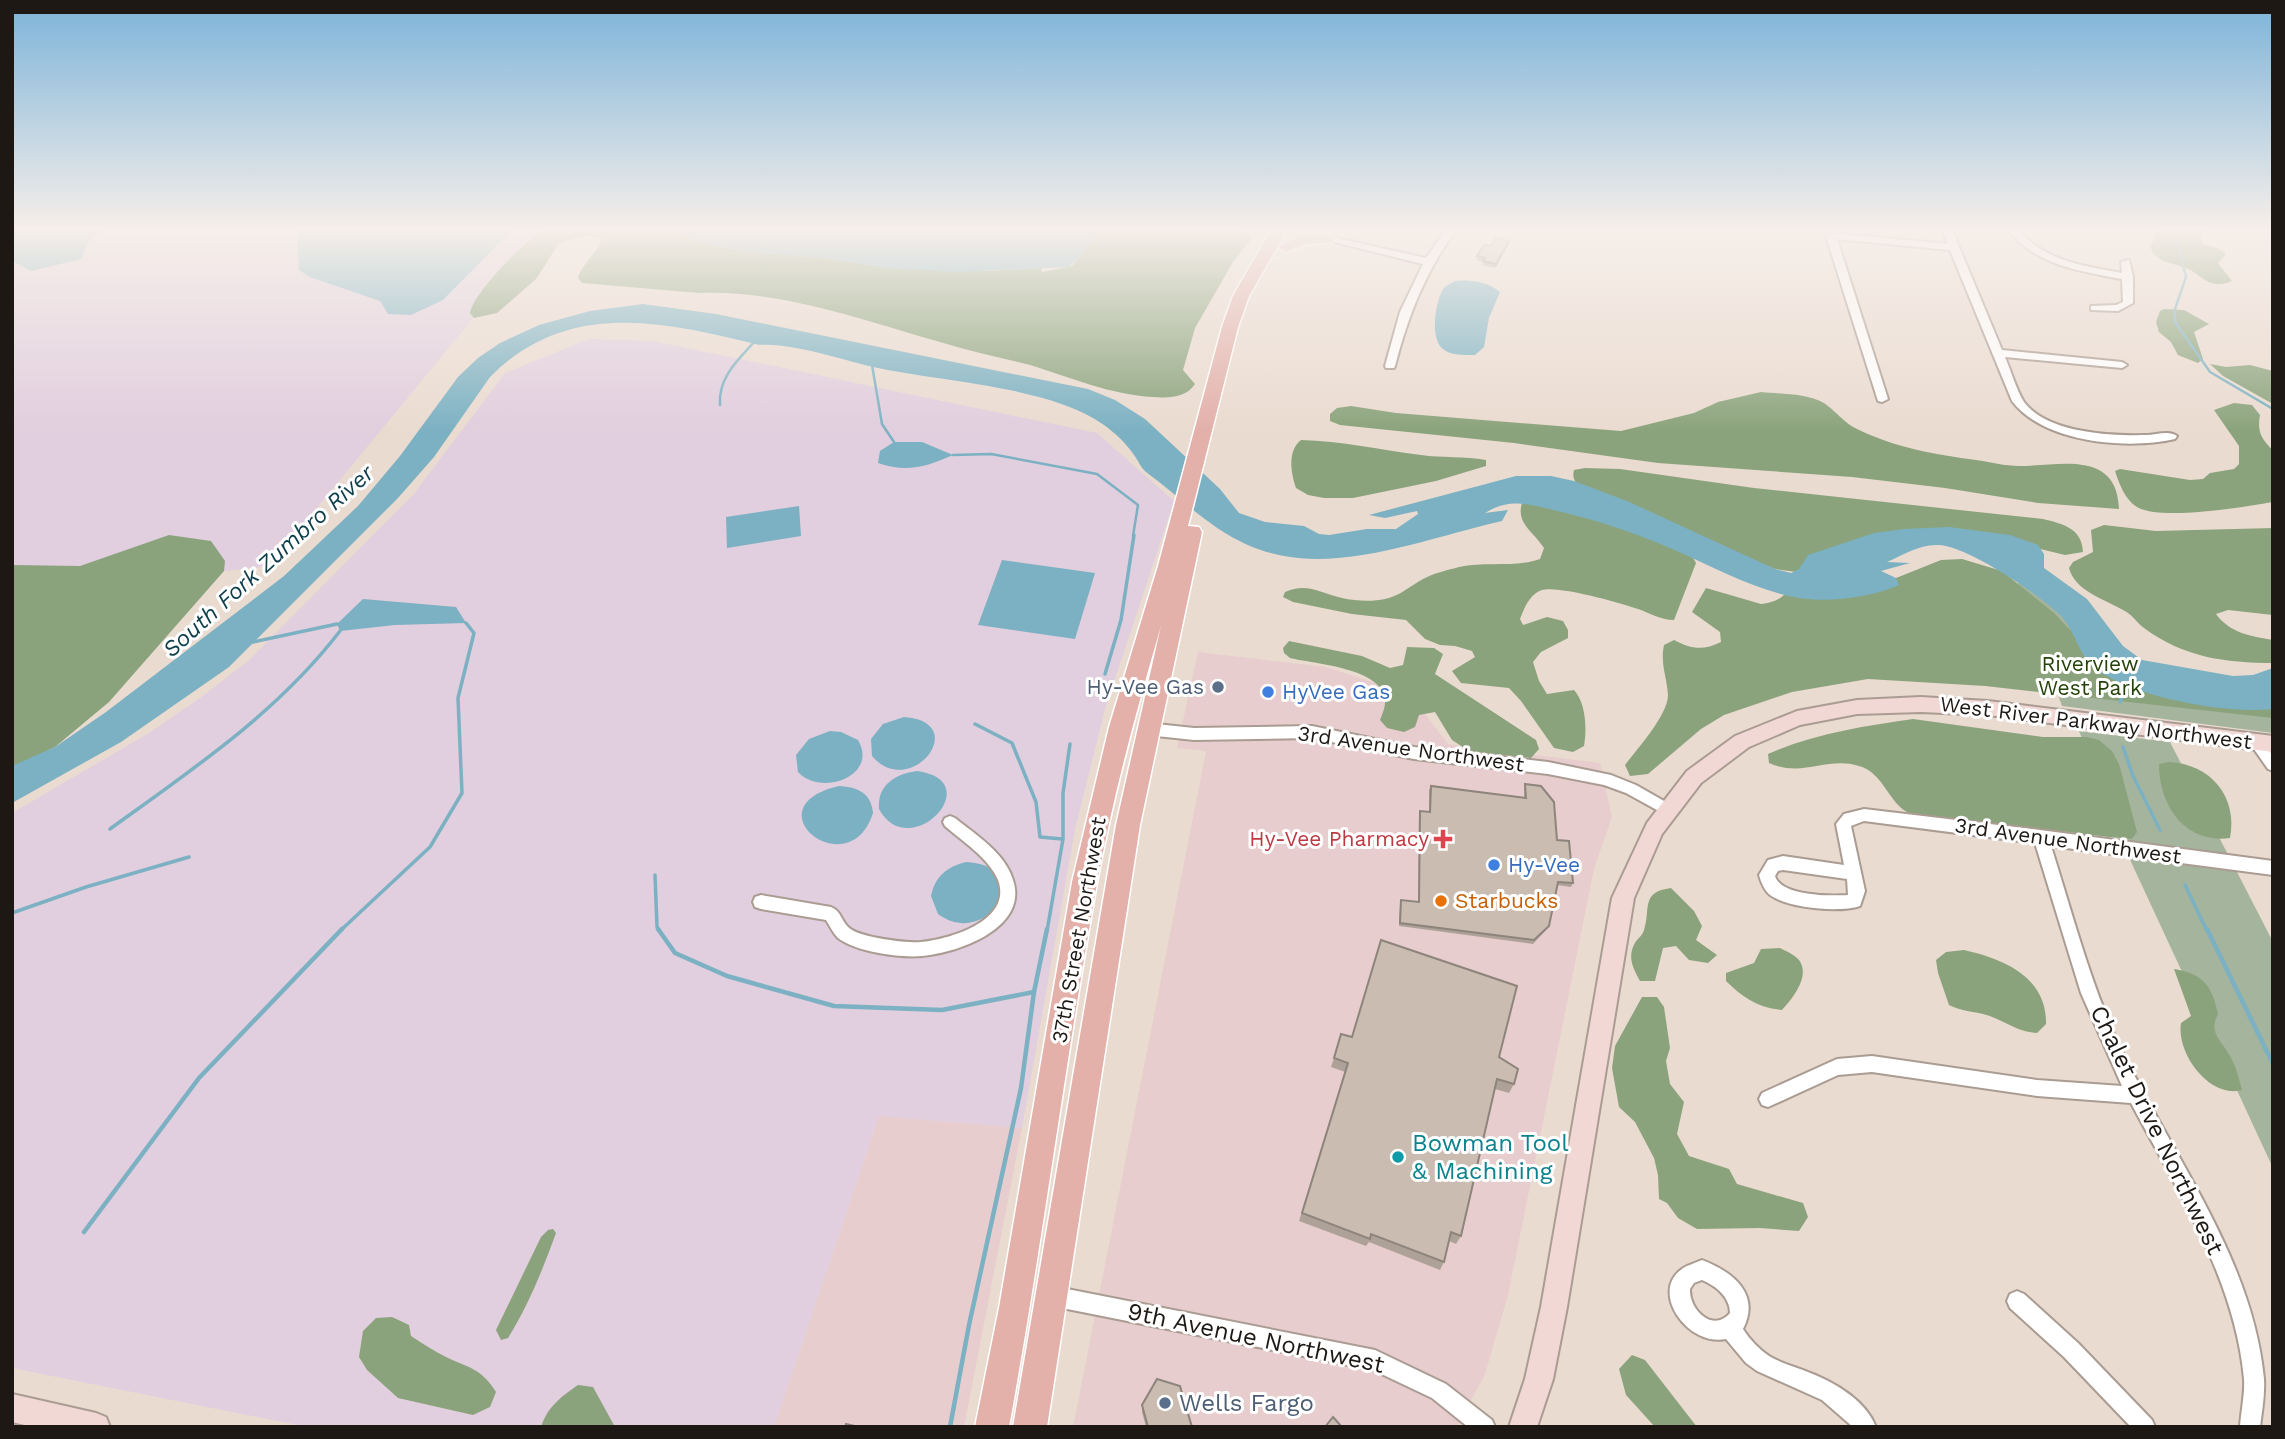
<svg xmlns="http://www.w3.org/2000/svg" width="2285" height="1439" font-family="'Work Sans',sans-serif">
<style>
.commercial{fill:#e8cdce}
.industrial{fill:#e1cede}
.green{fill:#a5b49c}
.forest{fill:#8ba37c}
.water{fill:#7bb1c2}
.lines{fill:none;stroke-linecap:round;stroke-linejoin:round}
.stream-far2{stroke:#7bb1c2;stroke-width:2.5}
.stream-far1{stroke:#7bb1c2;stroke-width:3.5}
.stream{stroke:#7bb1c2;stroke-width:4.5}
.minor-casing{stroke:#aa9c92;stroke-width:4}
.secondary-casing{stroke:#aa9c92;stroke-width:4}
.primary-casing{stroke:#fff;stroke-width:3}
.minor{fill:#fff;fill-rule:evenodd}
.secondary{fill:#f1d8d5;fill-rule:evenodd}
.primary{fill:#e3b0aa;fill-rule:evenodd}
.wall{fill:#aea298}
.shaded-wall{fill:#8d847c}
.building{fill:#cabcb1;stroke:#8d847c;stroke-width:2}
.service-dot{fill:#5c6f8a;stroke:#fff;stroke-width:2.5}
.shop-dot{fill:#3f7fe0;stroke:#fff;stroke-width:2.5}
.health-dot{fill:#e0444e;stroke:#fff;stroke-width:2.5}
.food-dot{fill:#e8710a;stroke:#fff;stroke-width:2.5}
.culture-dot{fill:#0f9aa8;stroke:#fff;stroke-width:2.5}
.labels{text-anchor:middle;stroke-width:6;stroke-linejoin:round;paint-order:stroke}
.park-label{font-size:21px;fill:#234207;stroke:#fff}
.service-label{font-size:21px;fill:#4e5e75;stroke:#fff;text-anchor:end}
.shop-label{font-size:21px;fill:#366cbe;stroke:#fff;text-anchor:start}
.street-label{font-size:21px;fill:#1d1814;stroke:#fff}
.health-label{font-size:21px;fill:#be3a42;stroke:#fff;text-anchor:end}
.food-label{font-size:21px;fill:#c56008;stroke:#fff;text-anchor:start}
.water-label{font-size:23px;font-style:italic;fill:#0d3e4b;stroke:#fff}
.near-street-label{font-size:24px;fill:#1d1814;stroke:#fff}
.near-culture-label{font-size:24px;fill:#0d838f;stroke:#fff;text-anchor:start}
.near-service-label{font-size:24px;fill:#4e5e75;stroke:#fff;text-anchor:start}
</style>
<rect width="100%" height="100%" fill="#eadbd0"/>
<g class="commercial">
<path d="M1198,652L1326,667L1410,694L1448,744L1600,763L1612,817L1594,869L1508,1295L1485,1374L1457,1427H1073L1206,751L1177,748Z"/>
<path d="M879,1116L1022,1128L964,1427H774Z"/>
</g>
<g class="industrial">
<path d="M12,230H552L527,253L269,566L173,577L12,586Z"/>
<path d="M589,339L653,341L1097,433L1174,501L1105,709L1075,829L1022,1128L879,1116L774,1427H308L12,1368V813L149,733L200,698L248,661L413,495L505,373Z"/>
</g>
<g class="green">
<path d="M2008,555L2127,663L2273,689V733L2062,706Z"/>
<path d="M2079,731L2170,742L2273,942V1168L2132,864Z"/>
</g>
<g class="forest">
<path d="M541,230H662L713,245L741,251L824,258L888,268L989,271L1041,268L1042,272L1072,266L1100,230L1241,231L1248,233L1252,238L1233,262L1195,328L1183,370L1195,384C1186,398 1169,398 1153,397C1111,395 1069,377 1030,365C1002,358 974,352 947,344C867,322 784,290 699,293L582,283L578,278C582,264 596,254 602,239L588,235L559,243L536,279L497,313L474,318L470,313C474,292 523,244 541,230Z"/>
<path d="M2155,230H2226L2203,233L2200,238L2203,244L2218,248L2226,254L2218,263L2232,281C2208,291 2202,274 2186,268C2172,263 2155,262 2150,246L2155,239Z"/>
<path d="M2164,309L2184,310L2209,324L2194,332L2203,359L2198,363L2178,355L2171,342L2159,332L2156,322L2160,311Z"/>
<path d="M2210,364L2226,367L2250,365L2273,371V404L2223,376Z"/>
<path d="M1761,392C1780,394 1806,393 1824,403C1835,410 1844,423 1857,429C1893,447 1937,455 1976,460C1990,462 2005,466 2019,466C2059,466 2117,449 2119,509L2038,503L1945,488L1852,477L1658,463L1514,443L1340,425L1330,421V414L1337,408L1351,406L1396,413L1621,431L1694,413L1718,402Z"/>
<path d="M2234,403L2252,405L2260,415C2257,431 2261,439 2273,450V502C2244,507 2160,521 2137,507C2125,500 2119,483 2115,471L2120,469L2190,480L2203,479L2210,473L2234,469L2239,464V446L2214,410Z"/>
<path d="M1301,440C1341,441 1381,450 1421,455C1442,458 1464,456 1486,460V466L1436,481L1353,498H1324L1308,495L1296,488C1291,473 1287,451 1301,440Z"/>
<path d="M1585,468L1620,469L1754,488L2043,519C2063,524 2082,528 2083,552L2065,555L1969,532L1804,573L1775,569L1588,492C1579,486 1571,482 1574,470Z"/>
<path d="M1527,492L1690,552L1696,563L1674,620C1660,620 1650,613 1638,609C1621,603 1558,585 1542,590C1530,594 1524,608 1520,619L1523,625L1547,617L1563,621L1568,630V638L1541,652L1533,662L1539,681L1547,694L1574,690C1586,703 1587,729 1584,746L1573,752L1554,748L1521,701L1509,688L1461,683L1452,671L1475,657L1472,651L1455,646L1440,645L1425,639L1406,620L1352,614L1293,602L1283,597L1285,592C1307,582 1320,593 1342,598C1355,601 1372,602 1385,599C1400,596 1410,586 1423,579C1434,573 1448,570 1459,567C1486,561 1515,568 1540,559L1544,548C1531,528 1510,521 1527,492Z"/>
<path d="M2104,525L2156,531L2273,528V615L2228,610L2216,614C2230,633 2250,636 2273,640V663C2225,663 2183,657 2144,628C2136,622 2132,614 2123,610C2104,599 2075,591 2069,568L2073,562L2093,552L2091,530Z"/>
<path d="M169,535L211,541L225,561L224,571L109,702L55,747L12,768V565L80,566Z"/>
<path d="M1962,559L2002,571L2054,613L2098,659L2273,700V718L1985,686L1868,679L1792,692L1724,715L1701,729L1648,774L1630,776L1625,765C1637,749 1668,715 1668,695C1667,677 1660,664 1664,645L1674,640C1691,649 1703,651 1721,642L1720,632L1692,612L1706,588L1761,604C1772,603 1780,600 1788,591L1893,583L1896,578L1941,560Z"/>
<path d="M1289,641L1362,656L1390,668L1403,665L1407,647L1434,648L1443,654L1435,674L1536,740L1539,749L1531,758L1469,751L1452,740L1435,712L1419,715L1415,727L1404,732L1387,728L1380,720C1382,715 1385,708 1385,703C1387,668 1314,664 1290,658L1284,653L1283,648Z"/>
<path d="M1913,719L2043,737H2087L2099,740L2112,751L2119,764L2137,832L2132,839L2109,837L1909,813C1888,803 1884,773 1859,766C1827,756 1803,778 1769,763L1768,754C1813,734 1864,726 1913,719Z"/>
<path d="M2169,762C2210,764 2238,796 2230,838C2185,844 2159,806 2159,764Z"/>
<path d="M1671,888L1694,911L1702,926L1696,940L1717,955L1708,963L1689,960L1676,946L1663,948L1655,981H1640C1633,968 1627,957 1635,943C1637,939 1643,935 1644,930C1651,909 1640,892 1671,888Z"/>
<path d="M1780,948C1786,951 1795,955 1799,960C1811,976 1792,999 1782,1010C1758,1008 1742,997 1726,981V973L1754,963L1761,949Z"/>
<path d="M1964,950C2004,959 2047,977 2046,1024L2037,1033C2016,1032 2003,1019 1983,1014C1971,1011 1961,1011 1949,1005L1938,973L1936,960L1946,952Z"/>
<path d="M2174,969C2204,974 2212,986 2218,1014C2208,1033 2221,1040 2230,1056C2236,1066 2239,1079 2242,1090C2209,1099 2176,1053 2181,1023L2191,1016Z"/>
<path d="M1642,997H1657L1664,1007L1670,1048L1666,1061L1670,1084L1684,1102L1677,1134L1689,1156L1729,1169L1737,1184L1803,1203L1808,1217L1799,1231L1760,1228L1697,1229L1678,1218L1667,1203L1659,1199L1658,1175L1654,1158L1635,1122L1619,1107L1612,1068L1615,1046Z"/>
<path d="M553,1229L556,1233C543,1269 528,1306 508,1338L501,1340L496,1330L541,1237L548,1230Z"/>
<path d="M392,1317L409,1325L411,1336C422,1343 434,1351 446,1357C469,1368 481,1368 496,1392L490,1407L473,1415L398,1398L367,1370L359,1357L363,1331L376,1318Z"/>
<path d="M1632,1355L1645,1360L1697,1427H1655L1626,1395L1619,1369Z"/>
<path d="M578,1385L593,1387L615,1427H541C547,1407 562,1396 578,1385Z"/>
</g>
<g class="water">
<path d="M12,230H103L90,239L81,259L31,271L12,261Z"/>
<path d="M299,230H512L443,300L411,315L388,314L380,301L310,277L299,270L297,234Z"/>
<path d="M662,230H1100L1087,249L1069,267L957,272L888,268L824,258L741,251L713,245Z"/>
<path d="M1455,281C1471,279 1488,282 1500,292L1489,318L1484,347L1475,355C1465,355 1451,356 1443,349C1430,339 1435,304 1442,291C1445,285 1450,284 1455,281Z"/>
<path d="M643,304L716,314L1088,389L1115,400L1145,419L1220,489L1239,513L1265,522L1304,526L1319,534L1329,535L1367,529H1396L1418,514L1417,511L1385,518L1369,515L1516,476H1551L1574,481L1627,501L1775,569L1791,573L1799,569L1808,555L1874,533L1904,529L1949,527L2010,535L2038,545L2044,554V568L2087,599L2123,646L2142,660L2233,676L2253,675L2273,668V709C2224,714 2138,698 2097,670C2079,657 2076,633 2062,617C2042,596 1966,545 1938,545C1920,544 1903,555 1887,562L1910,563L1881,571L1896,578L1899,585C1872,597 1830,603 1799,598C1758,591 1717,569 1679,552C1641,535 1603,522 1562,512C1535,506 1512,496 1485,513L1508,510L1502,521C1435,536 1352,569 1284,556C1224,545 1192,506 1146,472C1141,468 1138,460 1134,455C1126,443 1115,433 1104,425C1048,385 937,382 869,366C841,359 788,342 760,345C666,322 568,298 490,377L434,457L398,498L229,667L121,742L12,803V766L55,747L106,712L284,576L358,506L400,456L458,377L478,358L500,343L539,325L590,311Z"/>
<path d="M894,442H922L953,455C926,467 906,473 878,463L880,451Z"/>
<path d="M799,506L801,536L727,548L726,517Z"/>
<path d="M1002,560L1095,573L1075,639L978,625Z"/>
<path d="M363,599L456,607L466,623L395,625L340,631L337,624Z"/>
<path d="M904,717C973,722 910,801 872,756L871,739L883,724Z"/>
<path d="M830,731L841,732L858,740C879,776 821,797 798,772L796,755L809,739Z"/>
<path d="M917,771C990,781 909,865 879,809C877,785 895,774 917,771Z"/>
<path d="M839,786C858,787 871,793 873,813C849,888 748,807 839,786Z"/>
<path d="M966,862C997,864 1002,876 999,904C983,924 960,930 938,914L931,896C935,876 947,867 966,862Z"/>
</g>
<g class="lines">
<g class="stream-far2">
<path d="M2174,230L2186,277L2175,309V322L2210,372L2273,409"/>
<path d="M872,365L882,424L894,442"/>
<path d="M720,405C718,377 738,360 756,340"/>
<path d="M953,455L991,454L1097,474L1138,505L1133,536"/>
</g>
<g class="stream-far1">
<path d="M253,642L337,624"/>
<path d="M1105,674L1121,620L1134,535"/>
<path d="M2120,702L2125,690L2132,683"/>
<path d="M975,724L1012,743L1036,802L1040,837L1062,839"/>
<path d="M2123,747L2133,776L2160,830"/>
<path d="M110,829C193,769 277,713 340,631"/>
<path d="M655,875L657,927L660,931"/>
<path d="M2185,885L2207,931"/>
<path d="M12,913L86,887L189,857"/>
<path d="M340,931L430,847L462,793L458,698L474,633L466,623"/>
<path d="M1047,931L1063,839V793L1070,744"/>
</g>
<g class="stream">
<path d="M658,929L675,953L727,976L834,1006L942,1010L1034,992"/>
<path d="M2207,929L2273,1064"/>
<path d="M84,1232L199,1078L342,929"/>
<path d="M950,1427L969,1325L1021,1088L1034,992L1047,929"/>
</g>
<g class="minor-casing">
<g id="minor">
<path d="M1446,230H1456C1425,272 1408,316 1395,366L1394,368H1386L1385,366L1400,312L1423,264L1322,239L1327,236L1426,258Z"/>
<path d="M1942,230H1952L2002,350L2122,362L2127,365L2122,368L2005,357C2011,371 2016,389 2024,402C2047,433 2111,436 2146,435C2156,435 2169,430 2177,436L2175,439C2127,450 2044,443 2012,401L1950,250L1837,239L1888,399L1882,402L1878,401L1826,236L1831,233L1948,244Z"/>
<path d="M2008,230H2018C2045,261 2083,266 2122,273L2121,262L2129,260L2133,277V303L2118,311L2091,310V306L2116,305L2123,302L2122,279C2080,271 2037,266 2008,230Z"/>
<path d="M1147,723L1194,728L1312,726L1414,747L1548,762L1611,775L1636,785L1671,805L1673,809L1671,813L1666,815L1626,793L1604,785L1548,774L1414,759L1312,738L1194,740L1147,735L1142,733L1140,729L1142,725Z"/>
<path d="M2256,736C2271,742 2273,757 2273,771L2268,769L2249,742L2251,738Z"/>
<path d="M1864,809L2040,830L2273,861V875L2051,846C2071,909 2088,975 2115,1036C2166,1148 2252,1253 2264,1379C2265,1395 2262,1411 2260,1427H2240C2241,1411 2245,1394 2244,1379C2235,1279 2177,1190 2131,1103L2037,1096L1872,1072L1838,1075L1768,1107L1762,1105L1759,1099L1762,1093L1837,1059L1872,1056L2037,1080L2122,1086L2081,993L2035,843L1864,821L1851,826L1865,891L1860,906C1839,913 1788,908 1770,895C1764,890 1761,882 1759,875L1768,860L1783,856L1844,865L1836,824L1844,814ZM1783,870L1847,879L1848,895C1830,896 1781,896 1775,876L1778,871Z"/>
<path d="M950,816L955,818C976,835 1005,853 1013,880C1029,928 958,953 922,956C900,958 856,952 838,938C833,933 830,926 826,920L761,909L755,907L753,902L755,897L761,895L831,907C841,911 841,920 848,927C854,933 865,935 873,937C888,940 905,943 921,942C951,939 1013,920 998,880C989,858 962,841 945,826L943,822L945,818Z"/>
<path d="M1702,1260C1733,1272 1761,1294 1743,1329C1750,1340 1759,1349 1769,1356C1779,1362 1789,1365 1800,1369C1828,1379 1864,1397 1876,1427H1853L1822,1400L1757,1371L1746,1363L1726,1339C1688,1347 1649,1292 1682,1269C1687,1265 1696,1263 1702,1260ZM1702,1280C1716,1286 1730,1297 1730,1313C1713,1333 1689,1310 1690,1289L1694,1283Z"/>
<path d="M1052,1286L1375,1350L1446,1384L1492,1420L1495,1427H1468L1432,1398L1373,1370L1052,1306L1045,1303L1042,1296L1045,1289Z"/>
<path d="M2017,1291L2024,1294L2078,1343L2152,1420L2155,1427H2131L2064,1357L2010,1308L2007,1301L2010,1294Z"/>
</g>
</g>
<g class="secondary-casing">
<g id="secondary">
<path d="M1921,697L1988,701L2273,736V752L1988,715L1921,712L1857,714L1800,725L1749,747L1701,783L1662,834L1634,898L1567,1307L1553,1379L1537,1427H1509L1525,1379L1541,1307L1612,898L1647,823L1687,771L1735,736L1797,711L1857,700Z"/>
<path d="M12,1394L96,1413L106,1417L110,1427H33L12,1422Z"/>
</g>
</g>
<g class="primary-casing">
<g id="primary">
<path d="M1271,230H1287L1249,296L1238,327L1188,526L1199,527L1202,532L1140,825L1047,1427H1013L1116,825L1161,626C1136,711 1113,796 1097,883C1065,1064 1042,1246 1009,1427H975L999,1308L1072,882L1109,727L1158,566L1222,327L1233,296Z"/>
<path d="M1304,234H1327L1335,239L1333,242L1306,244L1286,252L1278,247Z"/>
</g>
</g>
<use href="#minor" class="minor"/>
<use href="#secondary" class="secondary"/>
<use href="#primary" class="primary"/>
</g>
<g class="wall">
<path d="M1508,245L1495,268L1482,265L1483,262L1477,260V256L1491,246Z"/>
<path d="M1525,784L1557,840L1573,883L1571,887L1557,885L1547,929L1533,944L1399,926L1400,903L1401,900L1418,902L1419,815L1420,811L1429,812V790L1431,786L1524,798V788Z"/>
<path d="M1352,1037L1499,1057L1514,1084L1509,1093L1495,1089L1461,1236L1456,1244L1449,1241L1444,1262L1440,1270L1369,1242L1366,1246L1299,1221L1345,1072L1331,1067L1334,1058Z"/>
<path d="M1142,1405L1192,1427H1146L1142,1412Z"/>
</g>
<path class="shaded-wall" d="M1509,241L1508,245L1495,268L1496,264Z"/>
<g class="building">
<path d="M1496,238L1509,241L1496,264L1483,261L1485,258L1477,256L1484,245L1491,246Z"/>
<path d="M1525,784L1541,786L1554,802L1557,840L1569,841L1573,883L1558,882L1549,926L1534,940L1400,923L1401,900L1419,902L1420,811L1430,812L1431,786L1526,798Z"/>
<path d="M1381,940L1517,986L1499,1057L1518,1069L1514,1084L1497,1079L1461,1236L1451,1232L1444,1262L1371,1234L1370,1239L1302,1213L1348,1063L1334,1058L1341,1034L1352,1037Z"/>
<path d="M1157,1379L1180,1386L1192,1427H1148L1142,1405Z"/>
<path d="M1333,1417L1342,1427H1325Z"/>
<path d="M846,1424L859,1427H845Z"/>
</g>
<linearGradient id="sky" x2="0" y2="1"><stop stop-color="#7cb3d9"/><stop offset="0.53" stop-color="#f6efea"/><stop offset="1" stop-color="#f6efea" stop-opacity="0"/></linearGradient>
<rect width="2285" height="432" fill="url(#sky)"/>
<g class="service-dot">
<circle cx="1218" cy="687" r="7"/>
<circle cx="1165" cy="1403" r="7"/>
</g>
<g class="shop-dot">
<circle cx="1268" cy="692" r="7"/>
<circle cx="1494" cy="865" r="7"/>
</g>
<path class="health-dot" d="M1439.5 828.5h7v7h7v7h-7v7h-7v-7h-7v-7h7z"/>
<circle class="food-dot" cx="1441" cy="901" r="7"/>
<circle class="culture-dot" cx="1398" cy="1157" r="7"/>
<g class="labels">
<g class="park-label">
<text x="2090" y="671">Riverview<tspan x="2090" dy="24">West Park</tspan></text>
</g>
<g class="service-label">
<text x="1204" y="694">Hy-Vee Gas</text>
</g>
<g class="shop-label">
<text x="1282" y="699">HyVee Gas</text>
<text x="1508" y="872">Hy-Vee</text>
</g>
<g class="street-label">
<text transform="translate(2096 723) rotate(7)" y="7">West River Parkway Northwest</text>
<text transform="translate(1411 749) rotate(8)" y="7">3rd Avenue Northwest</text>
<text transform="translate(2068 841) rotate(8)" y="7">3rd Avenue Northwest</text>
<text transform="translate(1079 930) rotate(-80)" y="7">37th Street Northwest</text>
</g>
<g class="health-label">
<text x="1429" y="846">Hy-Vee Pharmacy</text>
</g>
<g class="food-label">
<text x="1455" y="908">Starbucks</text>
</g>
<g class="water-label">
<text transform="translate(268 561) rotate(-42)" y="8">South Fork Zumbro River</text>
</g>
<g class="near-street-label">
<text transform="translate(2157 1130) rotate(64)" y="8">Chalet Drive Northwest</text>
<text transform="translate(1256 1338) rotate(12)" y="8">9th Avenue Northwest</text>
</g>
<g class="near-culture-label">
<text x="1412" y="1151">Bowman Tool<tspan x="1412" dy="28">&amp; Machining</tspan></text>
</g>
<g class="near-service-label">
<text x="1179" y="1411">Wells Fargo</text>
</g>
</g>
<rect width="2285" height="1439" fill="none" stroke="#1d1814" stroke-width="28"/>
</svg>
